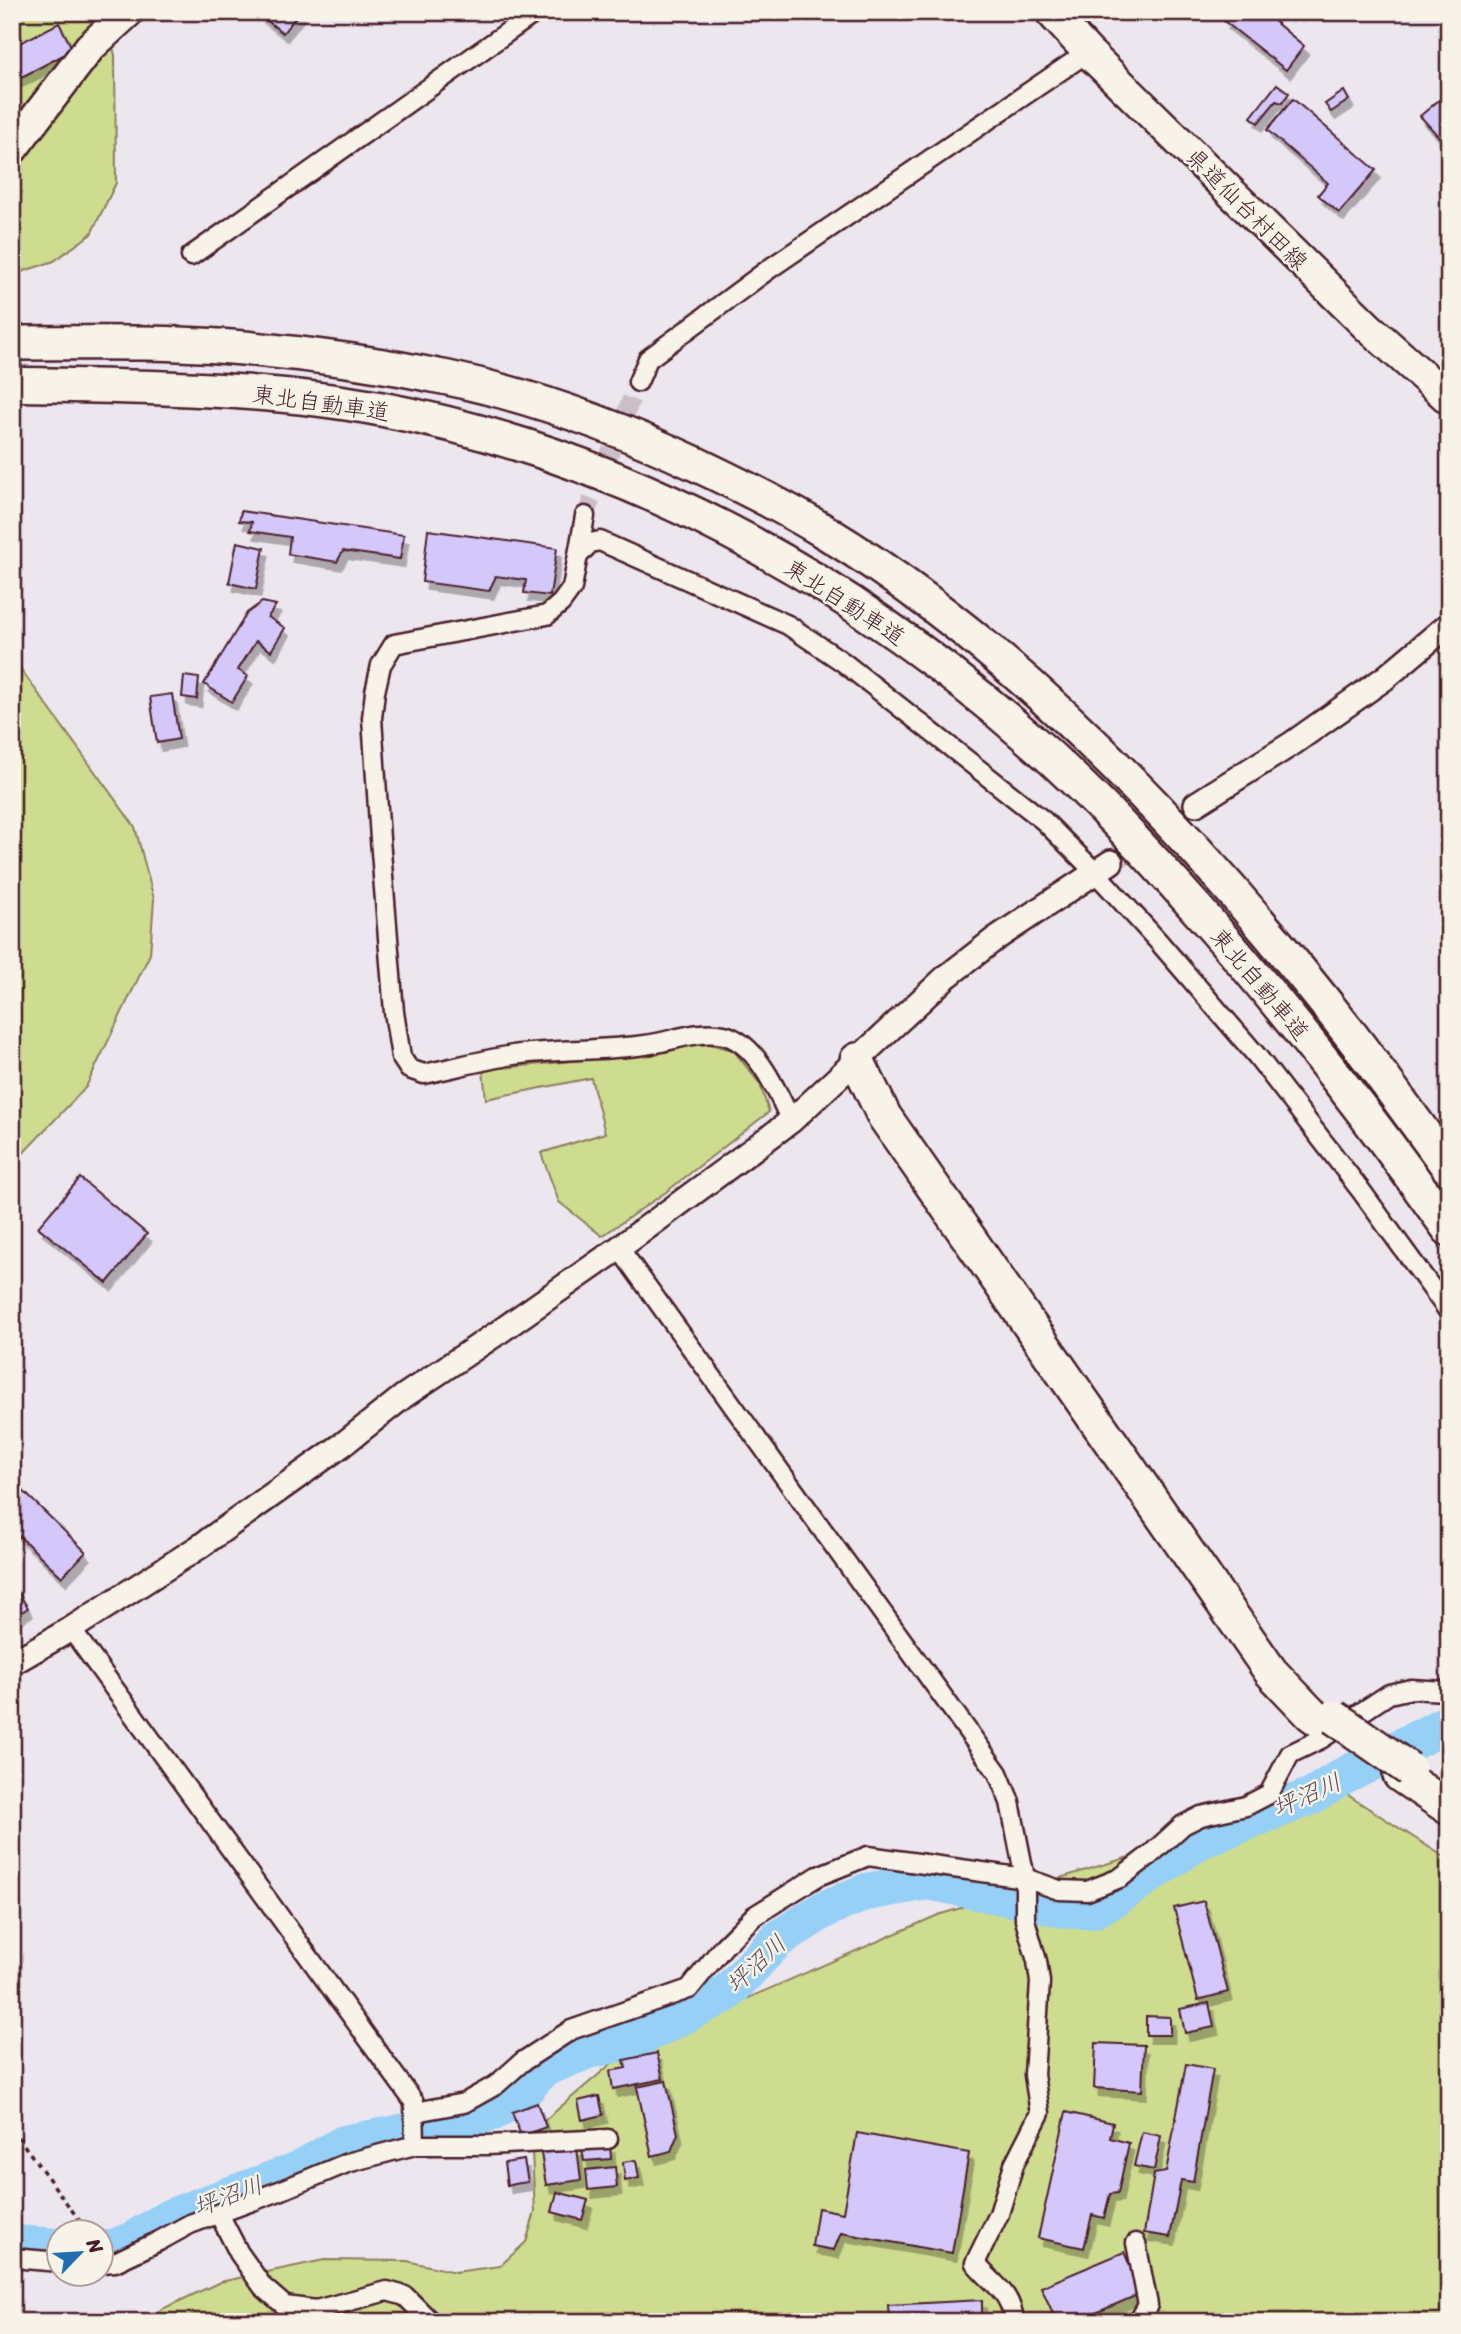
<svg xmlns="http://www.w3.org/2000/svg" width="1461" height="2334" font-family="Sriracha,'Klee One',sans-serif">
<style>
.green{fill:#cedc8f;stroke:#8c7e5d;stroke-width:2}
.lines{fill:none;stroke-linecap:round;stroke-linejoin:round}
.river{stroke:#96d0f6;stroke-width:38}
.building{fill:#d4c8fb;stroke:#4a1f2b;stroke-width:2;filter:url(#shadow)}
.minor-tunnel{stroke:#ccbec7;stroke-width:18;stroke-dasharray:18 9;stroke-linecap:butt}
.tertiary-tunnel{stroke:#ccbec7;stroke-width:23;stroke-dasharray:23 11;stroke-linecap:butt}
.minor-casing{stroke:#4a1f2b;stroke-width:23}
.tertiary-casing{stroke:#4a1f2b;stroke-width:28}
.primary-casing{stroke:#4a1f2b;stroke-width:35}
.motorway-casing{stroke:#4a1f2b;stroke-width:38}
.path{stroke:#4a1f2b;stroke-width:3.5;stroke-dasharray:5 5;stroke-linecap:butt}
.minor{stroke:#f7f3e8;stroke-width:18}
.tertiary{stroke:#f7f3e8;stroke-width:23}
.primary{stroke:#f7f3e8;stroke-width:30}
.motorway{stroke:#f7f3e8;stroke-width:33}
.motorway-bridge-casing{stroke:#4a1f2b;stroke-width:38;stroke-linecap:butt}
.motorway-bridge{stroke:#f7f3e8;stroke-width:33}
.labels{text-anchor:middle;stroke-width:5;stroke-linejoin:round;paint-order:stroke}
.street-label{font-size:23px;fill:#4a1f2b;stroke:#f7f3e8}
.water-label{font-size:24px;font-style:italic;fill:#5d4b5e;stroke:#f7f3e8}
</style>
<defs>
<filter id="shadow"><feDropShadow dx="4.5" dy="8" stdDeviation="0" flood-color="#0004"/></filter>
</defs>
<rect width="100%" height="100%" fill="#ece6ee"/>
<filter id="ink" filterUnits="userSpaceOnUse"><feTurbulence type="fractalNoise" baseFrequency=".0143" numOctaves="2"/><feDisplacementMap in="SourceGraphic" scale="14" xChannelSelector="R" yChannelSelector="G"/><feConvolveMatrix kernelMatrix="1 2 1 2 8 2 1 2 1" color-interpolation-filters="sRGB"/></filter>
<g filter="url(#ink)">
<g class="green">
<path d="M12,12H103L115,55L116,183L91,234L54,261L12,275Z"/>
<path d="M12,657L135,827L154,899L150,954L86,1087L12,1165Z"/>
<path d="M709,1044L733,1050L760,1084L769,1112L666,1192L602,1236L559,1202L541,1153L605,1133L591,1078L486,1099L483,1070L612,1057L674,1047Z"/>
<path d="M1343,1792L1449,1860V2322H142L158,2311L220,2282L324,2260L407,2261L455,2272L500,2266L526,2242L535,2212L531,2132L618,2058L698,2020L938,1915Z"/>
</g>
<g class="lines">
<g class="river">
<path d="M12,2244L60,2247"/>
<path d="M102,2249H111L133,2240L171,2217L299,2170L344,2144L449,2124L493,2112L520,2095L542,2069L588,2050L635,2040L727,1993L777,1940L825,1909L866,1892L928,1881L1069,1910H1093L1114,1899L1200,1840L1312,1796L1342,1777L1449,1723"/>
</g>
</g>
<g class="building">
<path d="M256,12H300L283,33Z"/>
<path d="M1231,12H1263L1304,46L1286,70L1224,21Z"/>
<path d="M59,23L73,50L12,82V47Z"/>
<path d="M1277,84L1289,93L1282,103L1276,101L1258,123L1251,117Z"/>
<path d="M1344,91L1349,100L1331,112L1325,104Z"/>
<path d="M1293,99L1376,170L1339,213L1318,195L1328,183L1267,130Z"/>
<path d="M1439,100L1449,111V148L1420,116Z"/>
<path d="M241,511L404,535L400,559L343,551L337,562L288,554L290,537L250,531L252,522L239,521Z"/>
<path d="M428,530L557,548L550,596L524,593L526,580L496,576L489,591L422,582Z"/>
<path d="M237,542L264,548L256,589L229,583Z"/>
<path d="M262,602L276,605L268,617L285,628L271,651L256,641L238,670L248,676L232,702L204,684L247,613Z"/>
<path d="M184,676L199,678L197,699L182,697Z"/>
<path d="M172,694L179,739L157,743L150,697Z"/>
<path d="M80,1178L147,1234L107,1283L38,1227Z"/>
<path d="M15,1483L86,1552L62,1577L12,1529V1487Z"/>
<path d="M12,1583L28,1608L12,1618Z"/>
<path d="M1204,1901L1228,1992L1198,2000L1174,1908Z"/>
<path d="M1209,2003L1214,2027L1185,2033L1180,2009Z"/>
<path d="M1146,2016L1170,2017V2035H1146Z"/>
<path d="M1096,2043L1144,2045L1142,2091L1094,2088Z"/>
<path d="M657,2053L663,2079L613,2089L610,2071L626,2068L624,2060Z"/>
<path d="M1186,2064L1213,2069L1193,2182L1181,2180L1170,2237L1144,2233L1154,2174L1166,2172Z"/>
<path d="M666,2081L678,2134L671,2151L652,2156L637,2087Z"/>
<path d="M599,2096L603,2115L582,2120L578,2101Z"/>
<path d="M537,2103L546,2127L521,2136L512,2112Z"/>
<path d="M1066,2112L1113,2123L1110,2138L1129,2143L1118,2193L1110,2194L1104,2218L1092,2215L1084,2248L1038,2238Z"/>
<path d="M1142,2132L1161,2136L1154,2170L1134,2166Z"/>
<path d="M857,2133L969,2153L952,2253L841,2233L834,2250L812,2246L818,2208L843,2213Z"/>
<path d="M610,2145L611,2159L584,2161L582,2148Z"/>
<path d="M577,2148L581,2180L546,2185L541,2153Z"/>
<path d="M524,2160L528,2182L507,2185L504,2163Z"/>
<path d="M636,2160L639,2178L625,2181L623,2162Z"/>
<path d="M615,2167L617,2187L588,2190L586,2170Z"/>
<path d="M557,2192L588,2200L582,2220L552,2212Z"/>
<path d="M1124,2252L1142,2293L1075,2322H1057L1041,2287Z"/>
<path d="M982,2300V2322H889L888,2305Z"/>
</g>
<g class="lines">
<path class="minor-tunnel" d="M585,516L638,382"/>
<path class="tertiary-tunnel" d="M1111,862L1196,804"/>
<g class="minor-casing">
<g id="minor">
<path d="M191,256L536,12"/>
<path d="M638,382L648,359L769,269L1088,52"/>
<path d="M585,516L572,588L561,603L547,615L394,644L381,665L375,692L372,718L380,839L394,1012L401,1057L409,1069L424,1074C453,1068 483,1060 513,1055C556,1049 601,1051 645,1045C671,1042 698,1029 724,1035C757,1043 778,1093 791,1121"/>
<path d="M579,555L590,543L600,541L788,625L843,662L1044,821L1095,872L1158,941L1257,1056L1362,1192L1449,1312"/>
<path d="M619,1248L998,1773L1010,1802L1025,1878V1920L1037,1961L1040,1982L1034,2075L1040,2113L1014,2164L999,2214L975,2263C993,2285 1011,2291 1014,2322"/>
<path d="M71,1629L414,2102L415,2145L347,2163L282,2190L190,2224L159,2241L115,2262L102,2263"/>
<path d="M415,2112L464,2103L496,2085L522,2062L571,2030L689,1989L724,1946L754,1916L818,1876L868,1856L1025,1878L1059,1890L1087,1891L1120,1878L1150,1855L1183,1825L1201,1816L1246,1806L1269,1794L1290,1754L1321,1739L1389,1694L1411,1689L1445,1691L1449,1689"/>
<path d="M415,2145H487L608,2139"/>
<path d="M219,2214L239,2253L263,2287L285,2306L316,2310L387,2291L405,2296L431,2322"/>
<path d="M1136,2243L1148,2305L1138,2322"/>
<path d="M12,2258L60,2262"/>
</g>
</g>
<g class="tertiary-casing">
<g id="tertiary">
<path d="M1196,804L1293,743L1385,678L1449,624"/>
<path d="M12,1663L71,1629L199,1547L342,1445L404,1396L499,1332L619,1248L791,1121L945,978L995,939L1111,862"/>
</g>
</g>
<g class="primary-casing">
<g id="primary">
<path d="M1051,12L1088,52L1368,327L1449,399"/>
<path d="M12,149L90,47L128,12"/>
</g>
</g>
<g class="motorway-casing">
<g id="motorway">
<path d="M12,343C85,343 159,341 231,347C304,353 376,363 448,378C533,396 617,427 696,464C740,485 785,507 827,533C1028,656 1206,849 1350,1034C1384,1078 1416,1123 1449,1168"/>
<path d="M12,384C136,388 259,386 381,409C626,456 846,577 1032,741C1094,795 1150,856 1204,917C1292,1017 1373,1122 1449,1229"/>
<path d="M857,1060L884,1116L1271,1672L1311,1714L1325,1724"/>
<path d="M1400,1775L1449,1808"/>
</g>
</g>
<path class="path" d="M12,2129L85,2228"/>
<use href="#minor" class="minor"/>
<use href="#tertiary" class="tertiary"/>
<use href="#primary" class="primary"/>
<use href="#motorway" class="motorway"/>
<g class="motorway-bridge-casing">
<path id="motorway-bridge" d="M1334,1717L1409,1769"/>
</g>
<use href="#motorway-bridge" class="motorway-bridge"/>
</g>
</g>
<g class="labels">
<g class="street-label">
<text transform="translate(1247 209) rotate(45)" y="8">県道仙台村田線</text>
<text transform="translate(321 403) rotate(8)" y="8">東北自動車道</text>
<text transform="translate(845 602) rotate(33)" y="8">東北自動車道</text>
<text transform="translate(1260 984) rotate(50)" y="8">東北自動車道</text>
</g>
<g class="water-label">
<text transform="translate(1307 1795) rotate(-24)" y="8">坪沼川</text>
<text transform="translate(756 1964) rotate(-43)" y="8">坪沼川</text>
<text transform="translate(228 2196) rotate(-20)" y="8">坪沼川</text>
</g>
</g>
<rect width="1461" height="2334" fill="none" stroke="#f7f3e8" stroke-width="42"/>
<rect x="21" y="21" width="1419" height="2292" fill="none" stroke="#4a1f2b" stroke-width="2.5" filter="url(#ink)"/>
<g transform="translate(80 2253) rotate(65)"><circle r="33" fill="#f7f3e8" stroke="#b29e9c" stroke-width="2"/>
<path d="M0-5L12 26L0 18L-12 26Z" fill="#1f6fb2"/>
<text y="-10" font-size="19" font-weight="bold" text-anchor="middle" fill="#4a1f2b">N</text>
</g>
</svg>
